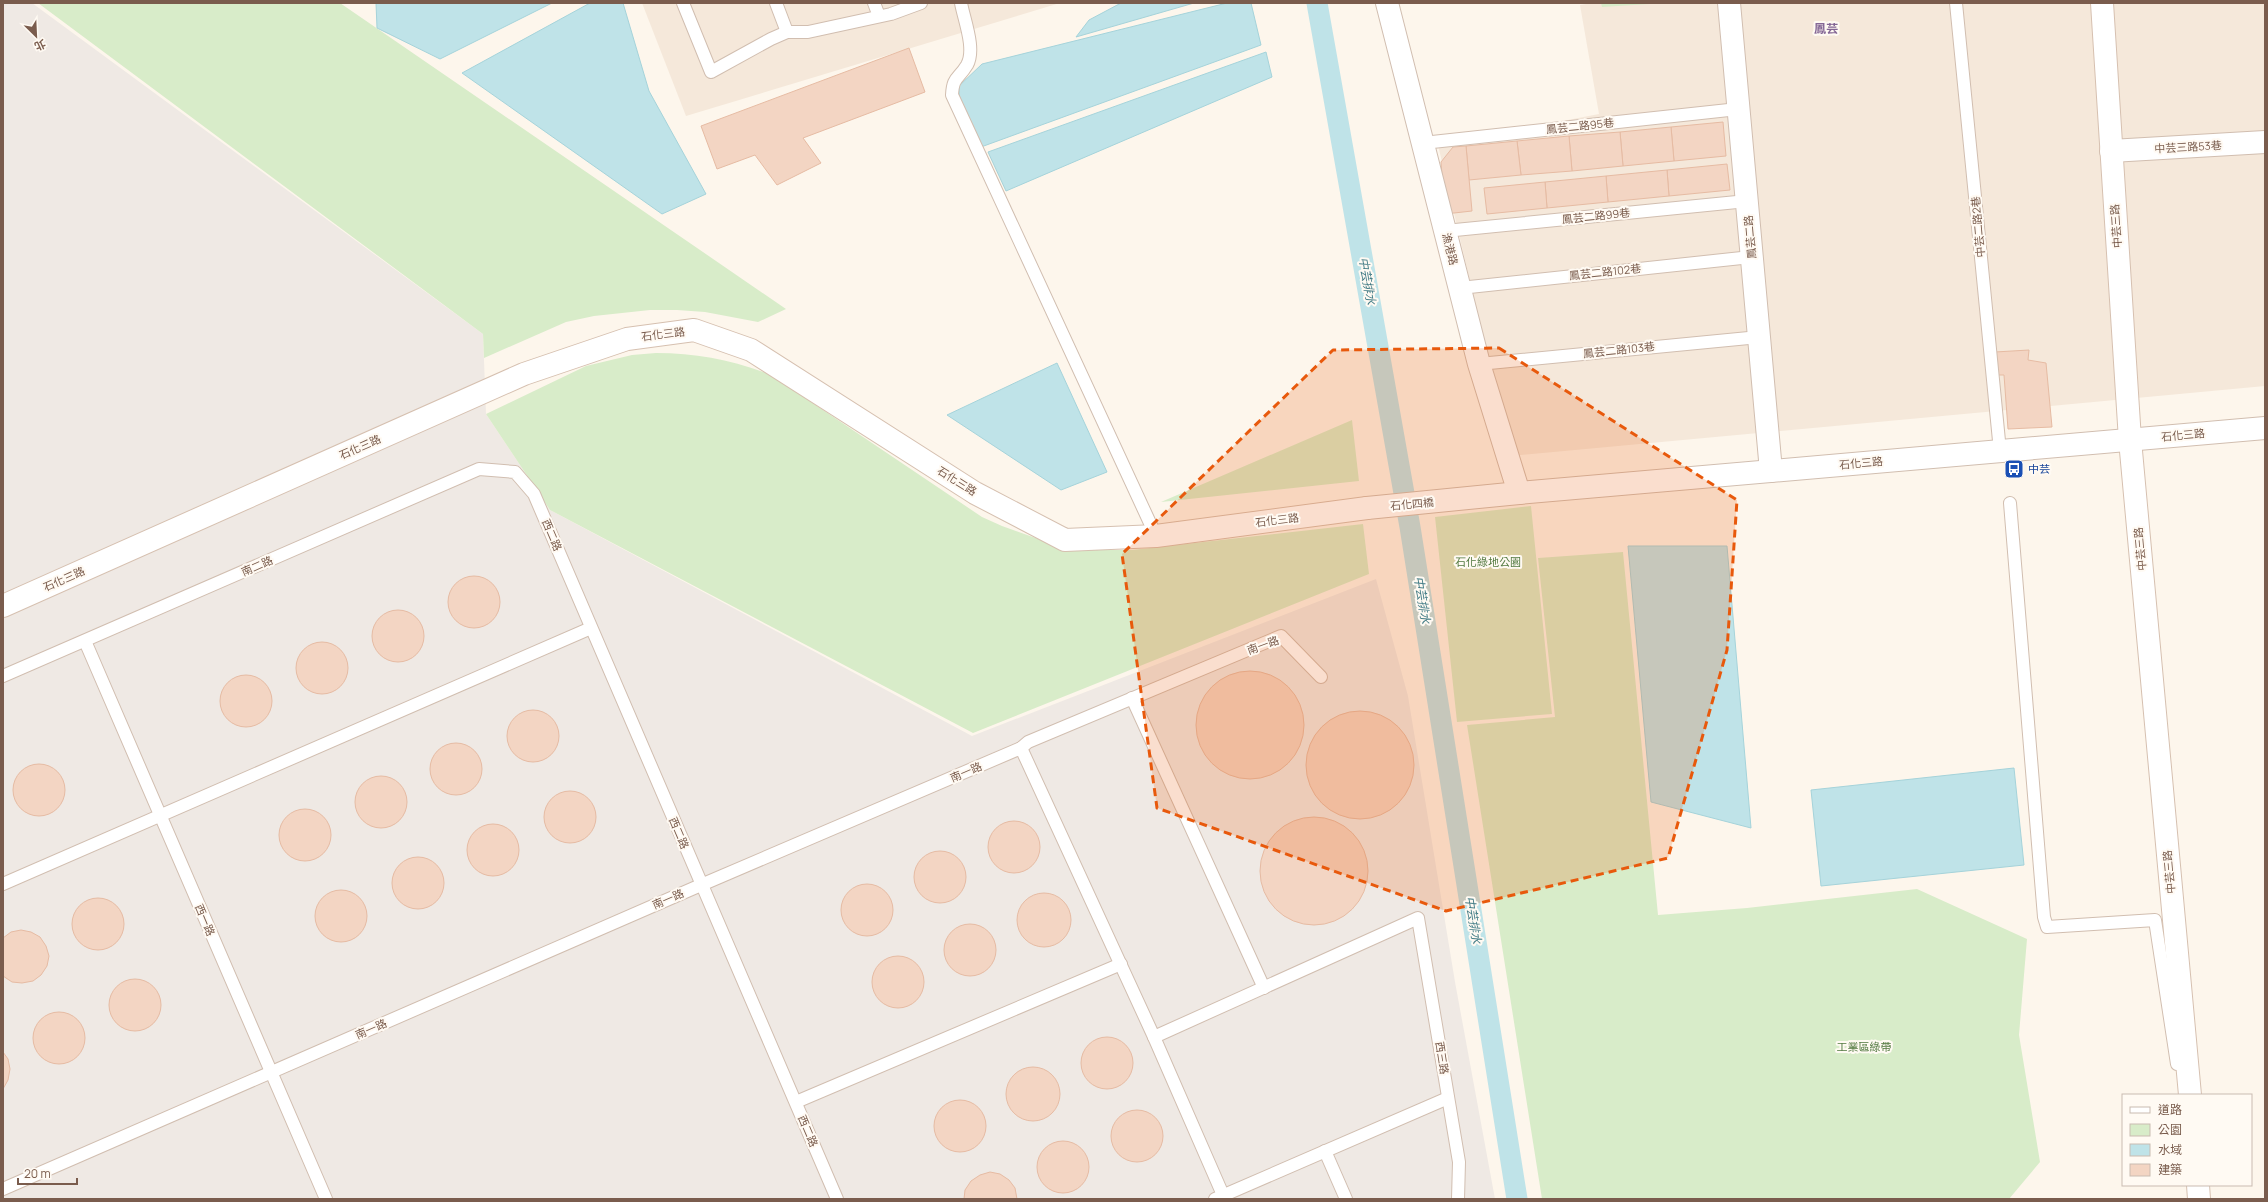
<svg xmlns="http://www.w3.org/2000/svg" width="2268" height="1202" font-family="Manrope,'Noto Sans TC',sans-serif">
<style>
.residential{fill:#f5e8da}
.industrial{fill:#efe9e4}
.green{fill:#d8ecc9}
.water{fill:#bfe3e8;stroke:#a5d3da}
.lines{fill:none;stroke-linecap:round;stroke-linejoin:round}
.canal{stroke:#bfe3e8;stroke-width:21}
.building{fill:#f3d5c3;stroke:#e6bba3}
.lane-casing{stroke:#d1beb0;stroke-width:14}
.street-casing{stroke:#d1beb0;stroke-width:24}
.secondary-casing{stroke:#d6c0b0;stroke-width:24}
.lane{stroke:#fff;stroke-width:12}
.street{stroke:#fff;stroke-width:22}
.secondary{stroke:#fff;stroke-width:22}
.marked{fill:#e8590c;fill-opacity:0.2;stroke:#e8590c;stroke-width:3;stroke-dasharray:8 5;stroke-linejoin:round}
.labels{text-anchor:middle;stroke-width:4;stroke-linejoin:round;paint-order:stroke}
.street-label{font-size:11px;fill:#7a5c4d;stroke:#fffaf3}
.transit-label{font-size:11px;fill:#164399;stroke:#fffaf3;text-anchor:start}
.park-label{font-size:11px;fill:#537a41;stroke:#fffaf3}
.neighbourhood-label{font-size:12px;font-weight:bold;fill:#846695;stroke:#fffaf3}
.water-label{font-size:12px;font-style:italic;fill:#437c86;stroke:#fffaf3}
</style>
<rect width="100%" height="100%" fill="#fdf6ec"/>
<g class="residential">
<path d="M642,3H1060L686,116Z"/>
<path d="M1592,3H2265V386L1511,456L1438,145L1599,114L1580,5Z"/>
</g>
<path class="industrial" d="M3,3H32L483,334L486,414L550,510L972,736L1376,579L1408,696L1455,982L1495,1199H3Z"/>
<g class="green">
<path d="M38,3H340L786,309L758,322L705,312L677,310H650L594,316L566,322L484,358L483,334Z"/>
<path d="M1601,3H1665L1602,7Z"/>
<path d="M656,353C697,353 733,360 771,375L982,517L1002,526L1044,541L1102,550H1132L1363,524L1369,574L973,733L550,510L486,414L586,366L632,355Z"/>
<path d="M1352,420L1359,481L1161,502Z"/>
<path d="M1531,506L1552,714L1457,722L1435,517Z"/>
<path d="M1623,552L1658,915L1747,908L1917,889L2027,939L2019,1035L2040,1162L2009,1199H1542L1467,725L1555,717L1538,558Z"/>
</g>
<g class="water">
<path d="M376,3H552L440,59L377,28Z"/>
<path d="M590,3H623L649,91L706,194L662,214L462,73Z"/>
<path d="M1121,3H1194L1076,37L1089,20Z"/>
<path d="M1227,3H1251L1261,45L981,147L959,100V86L982,64Z"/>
<path d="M1266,52L1272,77L1006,191L988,152Z"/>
<path d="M1057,363L1107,472L1061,490L947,415Z"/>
<path d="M1628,546H1727L1751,828L1651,802Z"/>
<path d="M2014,768L2024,865L1821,886L1811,790Z"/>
</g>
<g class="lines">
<path class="canal" d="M1317,3L1410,527L1517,1199"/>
</g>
<g class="building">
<path d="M909,48L925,92L803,138L821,163L777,185L755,155L717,169L701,126Z"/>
<path d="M1723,122L1726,156L1674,161L1671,127Z"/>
<path d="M1671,127L1674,161L1623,166L1620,132Z"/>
<path d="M1620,132L1623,166L1572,171L1569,136Z"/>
<path d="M1569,136L1572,171L1521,175L1517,141Z"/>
<path d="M1517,141L1521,175L1469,180L1466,146Z"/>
<path d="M1466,146L1472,211L1445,214L1441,162L1453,147Z"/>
<path d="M1727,164L1730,190L1669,196L1667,170Z"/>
<path d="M1667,170L1669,196L1608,202L1606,176Z"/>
<path d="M1606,176L1608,202L1547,208L1545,182Z"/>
<path d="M1545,182L1547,208L1487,214L1484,188Z"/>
<path d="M2029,350L2028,360L2046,363L2052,427L2008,429L2004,375H1997L1995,352Z"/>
<circle cx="474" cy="602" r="26"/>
<circle cx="398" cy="636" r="26"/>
<circle cx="322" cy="668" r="26"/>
<circle cx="1250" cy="725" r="54"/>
<circle cx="246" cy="701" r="26"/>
<circle cx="533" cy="736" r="26"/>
<circle cx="1360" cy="765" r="54"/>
<circle cx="456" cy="769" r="26"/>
<circle cx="39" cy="790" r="26"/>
<circle cx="381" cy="802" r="26"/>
<circle cx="570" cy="817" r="26"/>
<circle cx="305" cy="835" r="26"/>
<circle cx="1314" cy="871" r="54"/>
<circle cx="1014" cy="847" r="26"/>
<circle cx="493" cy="850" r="26"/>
<circle cx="940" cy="877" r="26"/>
<circle cx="418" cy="883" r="26"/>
<circle cx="867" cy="910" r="26"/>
<circle cx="341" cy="916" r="26"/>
<circle cx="1044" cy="920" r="27"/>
<circle cx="98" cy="924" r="26"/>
<circle cx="970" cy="950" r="26"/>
<path d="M21,930L31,932L40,937L46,946L49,956L47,966L41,975L33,981L22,983L12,982L3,976V938L11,932Z"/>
<circle cx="898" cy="982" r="26"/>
<circle cx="135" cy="1005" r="26"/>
<circle cx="59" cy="1038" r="26"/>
<circle cx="1107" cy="1063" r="26"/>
<path d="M3,1052L8,1059L10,1069L8,1080L3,1089Z"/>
<circle cx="1033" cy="1094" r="27"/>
<circle cx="960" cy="1126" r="26"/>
<circle cx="1137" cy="1136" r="26"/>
<circle cx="1063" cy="1167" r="26"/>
<path d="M990,1172L1000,1174L1009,1180L1015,1188L1017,1199H964L965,1190L971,1181L980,1175Z"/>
</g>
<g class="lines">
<g class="lane-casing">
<g id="lane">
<path d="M683,3L711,72L771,39L787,32H808L891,14L921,3"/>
<path d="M776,3L787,32"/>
<path d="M874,3L879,16"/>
<path d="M961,3C964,20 976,49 967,65C958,80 953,76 952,95L1156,536"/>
<path d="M1956,3L2000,451"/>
<path d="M1423,143L1738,109"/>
<path d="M1445,231L1747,201"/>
<path d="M1460,288L1751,257"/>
<path d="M1479,364L1759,337"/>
<path d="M2010,503L2044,917L2047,927L2155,920L2177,1064"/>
<path d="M85,641L326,1199"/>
<path d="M3,676L479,469L515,472L534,494L837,1199"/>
<path d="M1132,698L1264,988"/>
<path d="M1021,748L1154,1037L1223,1195"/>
<path d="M3,884L591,628"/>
<path d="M1154,1037L1418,918L1459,1162L1458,1199"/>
<path d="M796,1102L1121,964"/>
<path d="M1325,1151L1346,1199"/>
<path d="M3,1189L701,885L1021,748L1028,742L1281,636L1321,677"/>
<path d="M1215,1199L1448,1098"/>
</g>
</g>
<g class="street-casing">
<g id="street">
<path d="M1387,3L1479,364L1519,493"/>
<path d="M1729,3L1771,471"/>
<path d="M2111,151L2265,142"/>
<path d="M1367,508L1519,493L2265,428"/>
</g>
</g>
<g class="secondary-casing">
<g id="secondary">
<path d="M2102,3L2130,440L2190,1095"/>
<path d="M3,606L524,374L627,339L694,330L751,350L975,493L1065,540L1156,536L1367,508"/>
<path d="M2198,1185L2199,1199"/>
</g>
</g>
<use href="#lane" class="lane"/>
<use href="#street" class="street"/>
<use href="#secondary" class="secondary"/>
</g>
<path class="marked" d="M1499,348L1737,500L1727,650L1668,858L1446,911L1157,808L1122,554L1333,350Z"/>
<defs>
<g id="bus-square" transform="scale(1)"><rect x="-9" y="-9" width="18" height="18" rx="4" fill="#1a4fb4" stroke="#fffaf3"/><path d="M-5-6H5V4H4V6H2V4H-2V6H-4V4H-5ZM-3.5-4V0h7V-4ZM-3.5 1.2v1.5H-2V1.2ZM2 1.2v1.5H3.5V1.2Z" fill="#fff"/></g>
</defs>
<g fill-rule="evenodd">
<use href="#bus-square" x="2014" y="469"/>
</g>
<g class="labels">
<g class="street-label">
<text transform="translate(1580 126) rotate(-6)" y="4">鳳芸二路95巷</text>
<text transform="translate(2188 147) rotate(-3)" y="4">中芸三路53巷</text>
<text transform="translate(1596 216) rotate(-6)" y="4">鳳芸二路99巷</text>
<text transform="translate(2116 226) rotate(-94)" y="4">中芸三路</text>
<text transform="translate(1978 227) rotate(-95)" y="4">中芸二路2巷</text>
<text transform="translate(1750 237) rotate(-95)" y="4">鳳芸二路</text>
<text transform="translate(1450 249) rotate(76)" y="4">漁港路</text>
<text transform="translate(1605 272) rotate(-6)" y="4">鳳芸二路102巷</text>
<text transform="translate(663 334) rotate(-7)" y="4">石化三路</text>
<text transform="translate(1619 350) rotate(-6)" y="4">鳳芸二路103巷</text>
<text transform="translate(2183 435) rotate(-5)" y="4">石化三路</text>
<text transform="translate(360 447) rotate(-24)" y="4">石化三路</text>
<text transform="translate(1861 463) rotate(-5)" y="4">石化三路</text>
<text transform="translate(957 481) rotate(32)" y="4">石化三路</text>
<text transform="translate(1412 504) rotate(-5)" y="4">石化四橋</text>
<text transform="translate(1277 520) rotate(-7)" y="4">石化三路</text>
<text transform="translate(552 535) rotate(67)" y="4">西二路</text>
<text transform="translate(2140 549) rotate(-95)" y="4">中芸三路</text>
<text transform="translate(257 566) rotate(-24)" y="4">南二路</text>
<text transform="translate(64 579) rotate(-24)" y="4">石化三路</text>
<text transform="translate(1263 645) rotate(-20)" y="4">南一路</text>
<text transform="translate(966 772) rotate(-23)" y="4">南一路</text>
<text transform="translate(679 833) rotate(67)" y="4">西二路</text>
<text transform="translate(2169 872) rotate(-95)" y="4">中芸三路</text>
<text transform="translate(668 899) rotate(-24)" y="4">南一路</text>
<text transform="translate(205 920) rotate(67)" y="4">西一路</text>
<text transform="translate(371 1029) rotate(-24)" y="4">南一路</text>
<text transform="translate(1442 1058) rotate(81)" y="4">西三路</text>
<text transform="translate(808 1131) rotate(67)" y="4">西二路</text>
</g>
<g class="transit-label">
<text x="2028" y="473">中芸</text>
</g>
<g class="park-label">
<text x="1488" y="566">石化綠地公園</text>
<text x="1864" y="1051">工業區綠帶</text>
</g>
<g class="neighbourhood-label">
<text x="1826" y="33">鳳芸</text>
</g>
<g class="water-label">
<text transform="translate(1367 281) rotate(80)" y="4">中芸排水</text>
<text transform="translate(1422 600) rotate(81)" y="4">中芸排水</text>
<text transform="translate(1473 920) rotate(81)" y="4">中芸排水</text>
</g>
</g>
<rect width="2268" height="1202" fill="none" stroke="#7a5c4d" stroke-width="8"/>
<rect x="2122" y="1094" width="130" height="92" fill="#fffaf3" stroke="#cabbb1"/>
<rect x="2130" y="1107" width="20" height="6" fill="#ffffff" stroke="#cabbb1"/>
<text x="2158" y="1114" font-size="12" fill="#7a5c4d">道路</text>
<rect x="2130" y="1124" width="20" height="12" fill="#d8ecc9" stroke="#cabbb1"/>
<text x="2158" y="1134" font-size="12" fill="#7a5c4d">公園</text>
<rect x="2130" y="1144" width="20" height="12" fill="#bfe3e8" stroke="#cabbb1"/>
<text x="2158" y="1154" font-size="12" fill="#7a5c4d">水域</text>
<rect x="2130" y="1164" width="20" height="12" fill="#f3d5c3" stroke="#cabbb1"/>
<text x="2158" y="1174" font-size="12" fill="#7a5c4d">建築</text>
<g transform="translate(36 36) rotate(156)" stroke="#fffaf3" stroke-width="3" paint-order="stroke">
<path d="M0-3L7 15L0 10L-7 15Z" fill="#7a5c4d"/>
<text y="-6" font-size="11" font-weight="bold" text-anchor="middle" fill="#7a5c4d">北</text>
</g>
<path d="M18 1178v6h59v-6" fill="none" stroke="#7a5c4d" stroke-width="2"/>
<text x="24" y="1178" font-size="12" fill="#7a5c4d" stroke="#fffaf3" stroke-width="3" paint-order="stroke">20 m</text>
</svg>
